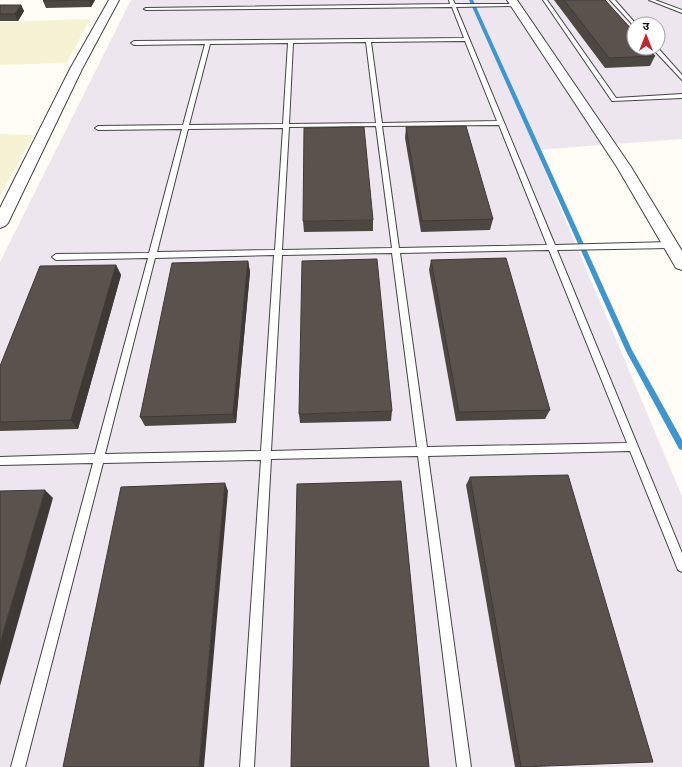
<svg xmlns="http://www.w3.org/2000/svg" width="682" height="767" font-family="'Noto Serif','Noto Sans Devanagari',serif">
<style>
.industrial{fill:#eee6ef;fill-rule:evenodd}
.farmland{fill:#f6f3d4}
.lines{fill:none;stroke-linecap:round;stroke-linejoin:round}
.stream{fill:#3f96cf;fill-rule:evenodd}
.service-casing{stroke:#444;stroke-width:2}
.minor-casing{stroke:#444;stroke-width:2}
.service{fill:#fff;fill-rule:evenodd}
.minor{fill:#fff;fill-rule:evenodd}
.wall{fill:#4d4742}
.shaded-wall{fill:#3f3936}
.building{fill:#5a524d;stroke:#3f3936}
</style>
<rect width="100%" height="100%" fill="#fffdf5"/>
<path class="industrial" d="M131,0H682V139L536,150L682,496V767H0V262ZM634,24H658V48H634Z"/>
<g class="farmland">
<path d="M90,19L67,63L0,65V22Z"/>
<path d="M0,134L34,135L0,195Z"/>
</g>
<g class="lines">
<path class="stream" d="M469,0H473L632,350L682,440V450L679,449L626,351Z"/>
<g class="service-casing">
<g id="service">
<path d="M449,0H453L455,4H516L518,5L516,6L456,7L555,245L670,242L674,245L670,248L557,250L682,553V572L678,570L630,451L428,456L471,767H457L418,456L271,459L254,767H240L261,460L103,463L25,767H11L93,463L0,465V457L95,454L148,258L56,260L52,257L56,254L149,253L182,129L98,130L95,128L98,126L183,125L205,44L134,45L131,43L134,41L464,38L452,7L146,10L144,9L146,8L450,4ZM465,41L497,121L382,123L371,42ZM366,42L376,123L289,124L293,43ZM288,43L283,124L189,125L210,44ZM499,125L547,245L399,248L382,126ZM376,126L392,248L282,250L289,127ZM283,128L275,250L157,252L188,129ZM549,250L627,443L427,447L400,253ZM392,253L417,447L271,451L282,255ZM274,255L261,451L105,454L155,258Z"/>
<path d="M543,0H547L616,98L682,94V98L612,101Z"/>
<path d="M610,0H615L636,24H634V26Z"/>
<path d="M649,0H655L682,10V13Z"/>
<path d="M652,48H658L682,75V80Z"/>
</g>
</g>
<g class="minor-casing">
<g id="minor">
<path d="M109,0H119L82,69L8,223L5,226L0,228V208L70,69Z"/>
<path d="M507,0H517L631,167L682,251V270L676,268L617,167Z"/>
</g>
</g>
<use href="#service" class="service"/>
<use href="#minor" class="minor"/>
</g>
<g class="wall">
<path d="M95,0L91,7L46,8L43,1Z"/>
<path d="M554,0H605L655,56L650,66L605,68Z"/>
<path d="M0,5H21L24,11L18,21H0Z"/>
<path d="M406,127L493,219L490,230L421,232L405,138Z"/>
<path d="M373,220V231L304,232L303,221Z"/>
<path d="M431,260L550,410L545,419L456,421L429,270Z"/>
<path d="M248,261L250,272L236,423L145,426L140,417Z"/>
<path d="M116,265L121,275L78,429L0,431V366Z"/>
<path d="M392,411L391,421L300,423L299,414Z"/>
<path d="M470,477L529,767H515L466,485Z"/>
</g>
<g class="shaded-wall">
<path d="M89,0H95L91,7Z"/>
<path d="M21,5L24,11L18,21L15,14Z"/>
<path d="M248,261L250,272L236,423L233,414Z"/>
<path d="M116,265L121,275L78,429L71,420Z"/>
<path d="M225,483L228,491L204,767H199Z"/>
<path d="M45,490L53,498L0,686V643Z"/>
</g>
<g class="building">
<path d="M44,0H89L43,1Z"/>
<path d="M564,0H605L634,32V48H648L655,56L609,58Z"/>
<path d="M0,5H21L15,14H0Z"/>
<path d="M466,126L493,219L422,221L406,127Z"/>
<path d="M364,127L373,220L303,221L304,128Z"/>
<path d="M506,258L550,410L459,412L431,260Z"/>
<path d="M377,259L392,411L299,414L302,261Z"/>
<path d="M248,261L233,414L140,417L172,263Z"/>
<path d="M116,265L71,420L0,422V366L40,266Z"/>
<path d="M568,475L653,762L521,767L470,477Z"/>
<path d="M401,481L429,767H291L297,484Z"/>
<path d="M225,483L199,767H63L121,487Z"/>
<path d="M45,490L0,643V491Z"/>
</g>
<g transform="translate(646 36)"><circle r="19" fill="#ffffff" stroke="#a0a0a0"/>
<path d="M0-3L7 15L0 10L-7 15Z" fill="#c4262e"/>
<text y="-6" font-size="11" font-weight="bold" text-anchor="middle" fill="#111111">उ</text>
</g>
</svg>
